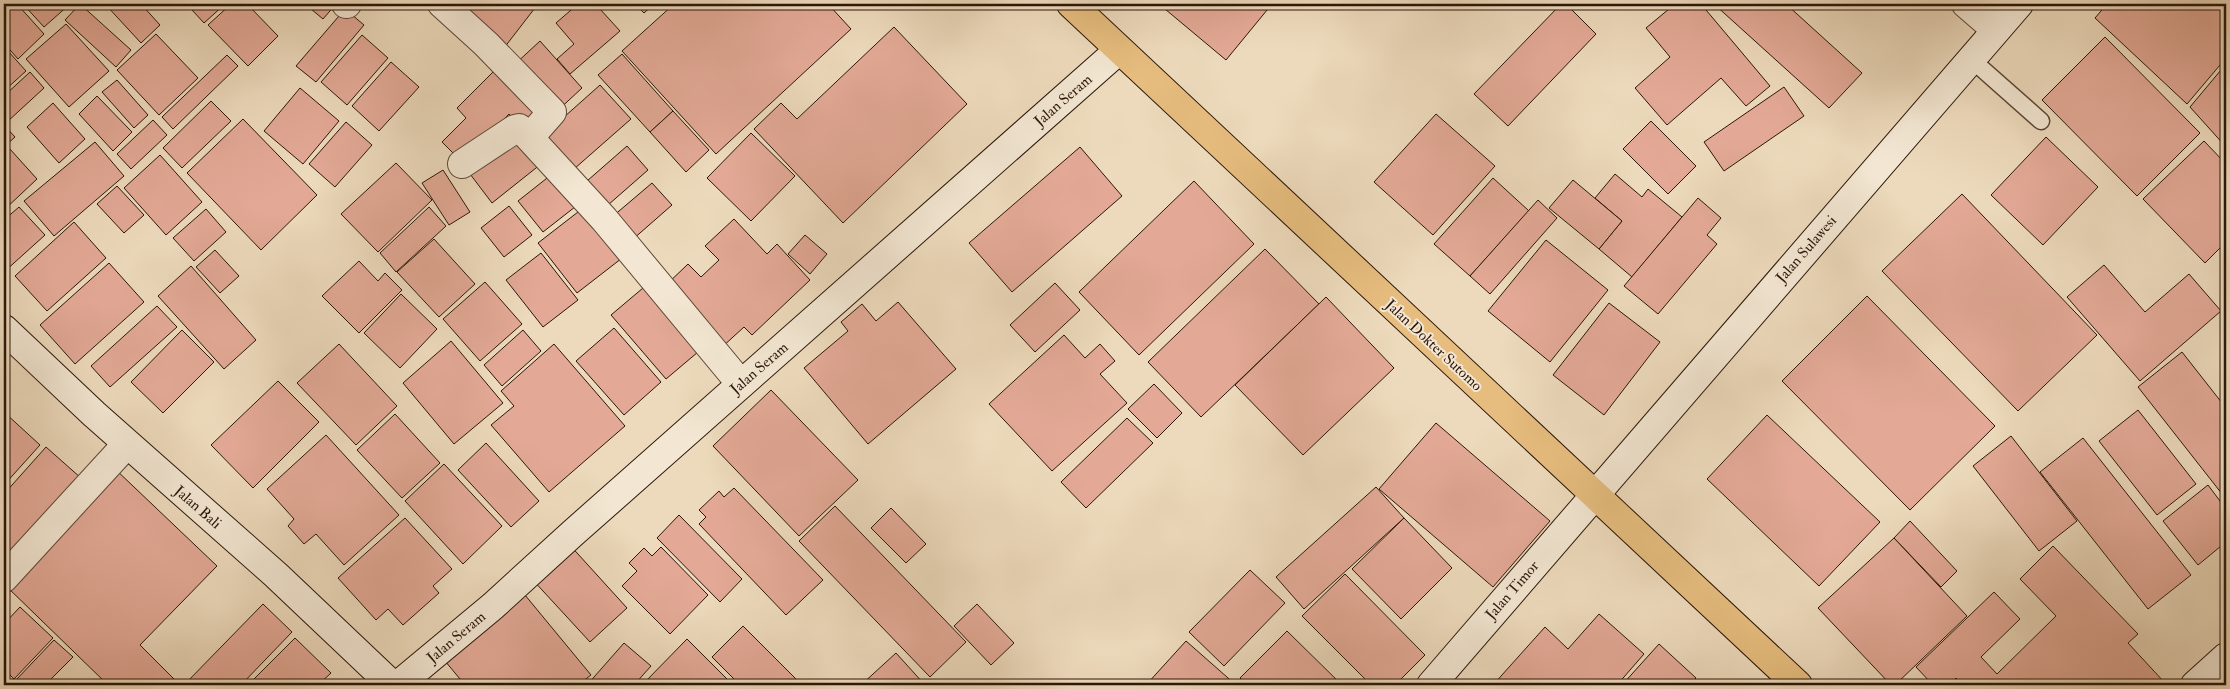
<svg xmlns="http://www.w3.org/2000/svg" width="2230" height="689" font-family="'IM FELL Double Pica',serif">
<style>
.building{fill:#e3a996;stroke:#2b160a}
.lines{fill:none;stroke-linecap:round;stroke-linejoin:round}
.lane-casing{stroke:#5c4736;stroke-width:19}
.street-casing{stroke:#5c4736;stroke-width:30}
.secondary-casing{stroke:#2b160a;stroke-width:30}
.primary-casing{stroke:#2b160a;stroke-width:30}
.lane{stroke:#f3e7d3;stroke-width:16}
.street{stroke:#f3e7d3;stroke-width:28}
.secondary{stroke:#f3e7d3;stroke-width:28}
.primary{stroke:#e6bd7e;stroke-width:28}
.labels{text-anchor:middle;stroke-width:4;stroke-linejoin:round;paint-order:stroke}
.street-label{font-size:15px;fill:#2b160a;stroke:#f3e7d3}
</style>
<rect width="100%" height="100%" fill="#eddabc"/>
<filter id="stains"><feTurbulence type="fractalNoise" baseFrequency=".004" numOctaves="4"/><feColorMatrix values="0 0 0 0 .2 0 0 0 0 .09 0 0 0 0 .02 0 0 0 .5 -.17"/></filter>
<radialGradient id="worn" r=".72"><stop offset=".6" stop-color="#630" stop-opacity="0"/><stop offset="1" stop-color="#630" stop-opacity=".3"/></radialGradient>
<g class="building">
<path d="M4,4H17L44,34L18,59L4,43Z"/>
<path d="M23,4H70L44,27Z"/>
<path d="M80,4L131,50L116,67L65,20Z"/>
<path d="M105,4H141L160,25L141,43Z"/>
<path d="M198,4H225L204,23L192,10Z"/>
<path d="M231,4H247L278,36L248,66L208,25Z"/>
<path d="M305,4H336L323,19Z"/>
<path d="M456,4H538L504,48Z"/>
<path d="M578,4H606L600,9L620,31L570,74L557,59L574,44L556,23Z"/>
<path d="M635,4H654L644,13Z"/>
<path d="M674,4H828L851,29L716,154L622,51Z"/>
<path d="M1159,4H1272L1226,60Z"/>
<path d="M1561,4H1566L1596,34L1508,126L1474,94Z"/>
<path d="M1675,4H1701L1770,86L1746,106L1721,78L1667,125L1635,88L1670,57L1646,28Z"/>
<path d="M1714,4H1786L1862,73L1829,108Z"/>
<path d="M1893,4H1906L1901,10Z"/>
<path d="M2107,4H2226V58L2187,104L2095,18Z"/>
<path d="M345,9L364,25L316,82L296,66Z"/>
<path d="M66,24L109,71L69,107L26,59Z"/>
<path d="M894,27L967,104L843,223L754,129L781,103L797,119Z"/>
<path d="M156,34L198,78L159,115L117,70Z"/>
<path d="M362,35L388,58L347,105L321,82Z"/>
<path d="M2105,37L2200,133L2137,196L2042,100Z"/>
<path d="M540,41L582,88L555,113L513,66Z"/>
<path d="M8,51L26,71L4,91V55Z"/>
<path d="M622,54L673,111L650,132L598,75Z"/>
<path d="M227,55L238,66L173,129L162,117Z"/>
<path d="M391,62L419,87L379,131L352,106Z"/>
<path d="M502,63L547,109L525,131L509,114L462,162L442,142L466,118L457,108Z"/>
<path d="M2226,64V147L2190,107Z"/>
<path d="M30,72L44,88L7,122L4,118V96Z"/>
<path d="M117,80L148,115L134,128L102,92Z"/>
<path d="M600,85L631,119L566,176L536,142Z"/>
<path d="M1784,87L1804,116L1724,171L1704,142Z"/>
<path d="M300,88L339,121L303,164L264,131Z"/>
<path d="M97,96L132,132L113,151L79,114Z"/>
<path d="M211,101L231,121L182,168L163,148Z"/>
<path d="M53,103L85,139L59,163L27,127Z"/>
<path d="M673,111L709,150L686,172L650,132Z"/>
<path d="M1436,114L1495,166L1433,235L1374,182Z"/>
<path d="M243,119L317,195L261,250L187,173Z"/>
<path d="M153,120L167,135L131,169L117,154Z"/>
<path d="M1651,121L1696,166L1668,194L1623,149Z"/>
<path d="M346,122L372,145L335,187L309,164Z"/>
<path d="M4,125L15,137L4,147Z"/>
<path d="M516,132L541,164L492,203L467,170Z"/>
<path d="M751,133L795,176L751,221L707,178Z"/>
<path d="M2046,137L2098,187L2043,245L1991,195Z"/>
<path d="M2204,141L2226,164V242L2205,263L2143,199Z"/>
<path d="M95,142L124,176L54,236L24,201Z"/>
<path d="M627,146L648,170L600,212L579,188Z"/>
<path d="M1080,147L1122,196L1012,292L969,243Z"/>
<path d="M9,148L37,179L4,210V153Z"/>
<path d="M160,155L202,202L166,235L124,188Z"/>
<path d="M396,163L432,200L378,252L341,214Z"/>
<path d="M443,170L470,212L449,225L422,183Z"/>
<path d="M556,171L580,203L543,232L518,201Z"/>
<path d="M1615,174L1642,197L1648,189L1682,217L1632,277L1599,249L1622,221L1595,198Z"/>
<path d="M1493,178L1529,211L1470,276L1434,244Z"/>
<path d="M1573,180L1622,221L1599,249L1549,208Z"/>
<path d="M1194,181L1254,244L1139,355L1079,292Z"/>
<path d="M652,183L672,205L632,240L612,217Z"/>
<path d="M117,186L144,215L124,233L97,204Z"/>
<path d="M1962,194L2097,335L2018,411L1882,271Z"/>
<path d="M1698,198L1721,218L1707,235L1717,244L1658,314L1624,286Z"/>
<path d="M1538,200L1557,218L1490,294L1470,276Z"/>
<path d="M587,205L626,255L577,293L538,243Z"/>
<path d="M509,206L532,235L504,257L481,228Z"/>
<path d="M19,207L45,235L4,272V220Z"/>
<path d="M429,207L446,226L396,272L380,253Z"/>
<path d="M206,209L226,232L194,261L173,238Z"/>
<path d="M734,219L767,254L777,244L810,280L752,335L744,327L721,348L664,287L688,264L701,277L719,260L705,246Z"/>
<path d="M74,222L106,258L47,311L15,276Z"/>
<path d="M805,235L827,254L810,274L788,254Z"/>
<path d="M434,239L475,284L439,317L397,272Z"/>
<path d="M1546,240L1608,290L1550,362L1488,311Z"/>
<path d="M1265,249L1319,304L1201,417L1148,362Z"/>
<path d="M215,250L239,276L220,293L196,267Z"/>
<path d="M541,253L578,300L543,327L506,280Z"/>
<path d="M359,261L378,281L385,273L402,290L359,333L322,296Z"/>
<path d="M109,263L144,302L75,364L40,325Z"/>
<path d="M2104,265L2145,312L2189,274L2221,311L2140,381L2067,297Z"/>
<path d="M191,266L256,340L224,369L158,296Z"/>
<path d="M485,282L522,324L480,361L443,319Z"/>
<path d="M1055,283L1080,310L1035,352L1010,325Z"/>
<path d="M643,288L698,352L666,379L611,315Z"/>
<path d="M401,294L437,329L400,368L364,333Z"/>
<path d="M1867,296L1995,426L1910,510L1782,381Z"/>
<path d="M1326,297L1394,368L1303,455L1235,385Z"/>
<path d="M898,302L956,369L868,444L804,368L848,331L841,322L862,304L876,321Z"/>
<path d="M1609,303L1660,342L1604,415L1553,375Z"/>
<path d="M157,306L177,327L110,387L91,366Z"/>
<path d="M614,328L661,382L624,415L576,361Z"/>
<path d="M182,330L214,362L163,413L131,382Z"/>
<path d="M523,330L541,351L502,386L484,365Z"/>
<path d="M1064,335L1085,358L1100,344L1115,361L1100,374L1127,403L1052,471L989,404Z"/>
<path d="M451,341L503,403L454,444L403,383Z"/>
<path d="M339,344L397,406L356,445L297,383Z"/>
<path d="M554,344L625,426L549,492L491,425L514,406L501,391Z"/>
<path d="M2182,352L2226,408V499L2138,387Z"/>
<path d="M278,381L319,422L253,488L211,445Z"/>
<path d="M1154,384L1182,413L1157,438L1128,409Z"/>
<path d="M771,390L858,480L799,536L713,446Z"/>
<path d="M2138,410L2196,484L2157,515L2099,441Z"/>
<path d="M4,412L40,445L4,485Z"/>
<path d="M395,414L440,463L402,498L357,450Z"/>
<path d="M1767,415L1880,522L1819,586L1707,479Z"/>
<path d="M1127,418L1153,443L1086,508L1061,482Z"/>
<path d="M1436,423L1550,521L1493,587L1379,489Z"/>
<path d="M326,435L399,515L344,565L316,534L304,544L288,526L294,519L267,489Z"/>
<path d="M2011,436L2077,521L2039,551L1973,466Z"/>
<path d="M2083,438L2191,575L2148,609L2040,472Z"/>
<path d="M486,443L539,501L511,527L458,470Z"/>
<path d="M46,447L81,478L4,565V494Z"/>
<path d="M444,464L502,526L463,564L405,501Z"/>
<path d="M113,467L217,566L140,645L180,685H108L4,584Z"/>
<path d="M2208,485L2226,509V542L2198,565L2163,521Z"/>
<path d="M1376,487L1404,518L1304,609L1276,577Z"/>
<path d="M734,488L823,580L786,615L699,524L706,517L699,510L719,491L724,497Z"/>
<path d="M835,506L966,642L930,677L799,541Z"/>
<path d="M891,508L926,544L906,563L871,528Z"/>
<path d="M679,515L742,579L720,602L657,538Z"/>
<path d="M405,518L452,569L433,586L439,593L403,625L388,609L376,620L338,578Z"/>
<path d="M1404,518L1452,568L1401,619L1352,569Z"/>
<path d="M1910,521L1957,571L1941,587L1894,538Z"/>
<path d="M1894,538L1967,616L1895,685H1891L1818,608Z"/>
<path d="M568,543L627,608L590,642L531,578Z"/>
<path d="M2053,546L2138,634L2128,643L2165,683L2163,685H1963L1956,678L1949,685H1933L1916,667L1994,592L2020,619L1981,657L1997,674L2056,616L2020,579Z"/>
<path d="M661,547L708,595L670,634L622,586L637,571L629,563L644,548L652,556Z"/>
<path d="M1250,570L1285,603L1224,666L1189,632Z"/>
<path d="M1345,574L1425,655L1395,685H1371L1302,616Z"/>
<path d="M520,589L591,675L578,685H465L440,655Z"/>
<path d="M263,604L292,632L241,685H184Z"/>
<path d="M977,604L1014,643L991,665L954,626Z"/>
<path d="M20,607L53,638L14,679L4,669V624Z"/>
<path d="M1599,614L1644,654L1617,685H1493L1545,627L1568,649Z"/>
<path d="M743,626L799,682L796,685H740L712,657Z"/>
<path d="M1287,631L1342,685H1247L1240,678Z"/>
<path d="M295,638L331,673L318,685H248Z"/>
<path d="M687,639L733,685H646L644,683Z"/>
<path d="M54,640L73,657L45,685H19L15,681Z"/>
<path d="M1186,641L1236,685H1146Z"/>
<path d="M624,643L651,666L634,685H587Z"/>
<path d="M1659,644L1696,678L1689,685H1622Z"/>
<path d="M896,653L925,685H861Z"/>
</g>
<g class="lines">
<g class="lane-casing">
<path id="lane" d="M1971,59L2041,121"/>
</g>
<g class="street-casing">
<g id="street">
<path d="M346,4H347"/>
<path d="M442,4L486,44L552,112L530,137"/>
<path d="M1966,4L1996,30"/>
<path d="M462,164L515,129L519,128L525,133L604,219L741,384"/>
<path d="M4,578L127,444"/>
</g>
</g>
<g class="secondary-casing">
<g id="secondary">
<path d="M4,329L94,414L276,575L392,685"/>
<path d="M398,685L493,606L573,533L1119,50"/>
<path d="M1431,685L2019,4"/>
<path d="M2195,685L2226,657"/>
</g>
</g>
<g class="primary-casing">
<path id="primary" d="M1071,4L1798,685"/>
</g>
<use href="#lane" class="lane"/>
<use href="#street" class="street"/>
<use href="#secondary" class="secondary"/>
<use href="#primary" class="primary"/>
</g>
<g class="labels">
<g class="street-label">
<text transform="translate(1063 100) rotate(-41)" y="5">Jalan Seram</text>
<text transform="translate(1806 249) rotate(-49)" y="5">Jalan Sulawesi</text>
<text transform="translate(1434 345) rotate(43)" y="5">Jalan Dokter Sutomo</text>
<text transform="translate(759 368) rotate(-41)" y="5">Jalan Seram</text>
<text transform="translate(198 507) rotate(41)" y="5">Jalan Bali</text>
<text transform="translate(1512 590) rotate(-49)" y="5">Jalan Timor</text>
<text transform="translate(456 637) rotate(-40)" y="5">Jalan Seram</text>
</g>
</g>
<rect width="2230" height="689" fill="none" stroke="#eddabc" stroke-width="20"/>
<rect x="5" y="5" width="2220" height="679" fill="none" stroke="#2b160a" stroke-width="2.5"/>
<rect x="10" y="10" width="2210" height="669" fill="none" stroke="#2b160a"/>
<rect width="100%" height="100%" filter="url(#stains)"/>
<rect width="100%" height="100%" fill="url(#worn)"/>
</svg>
